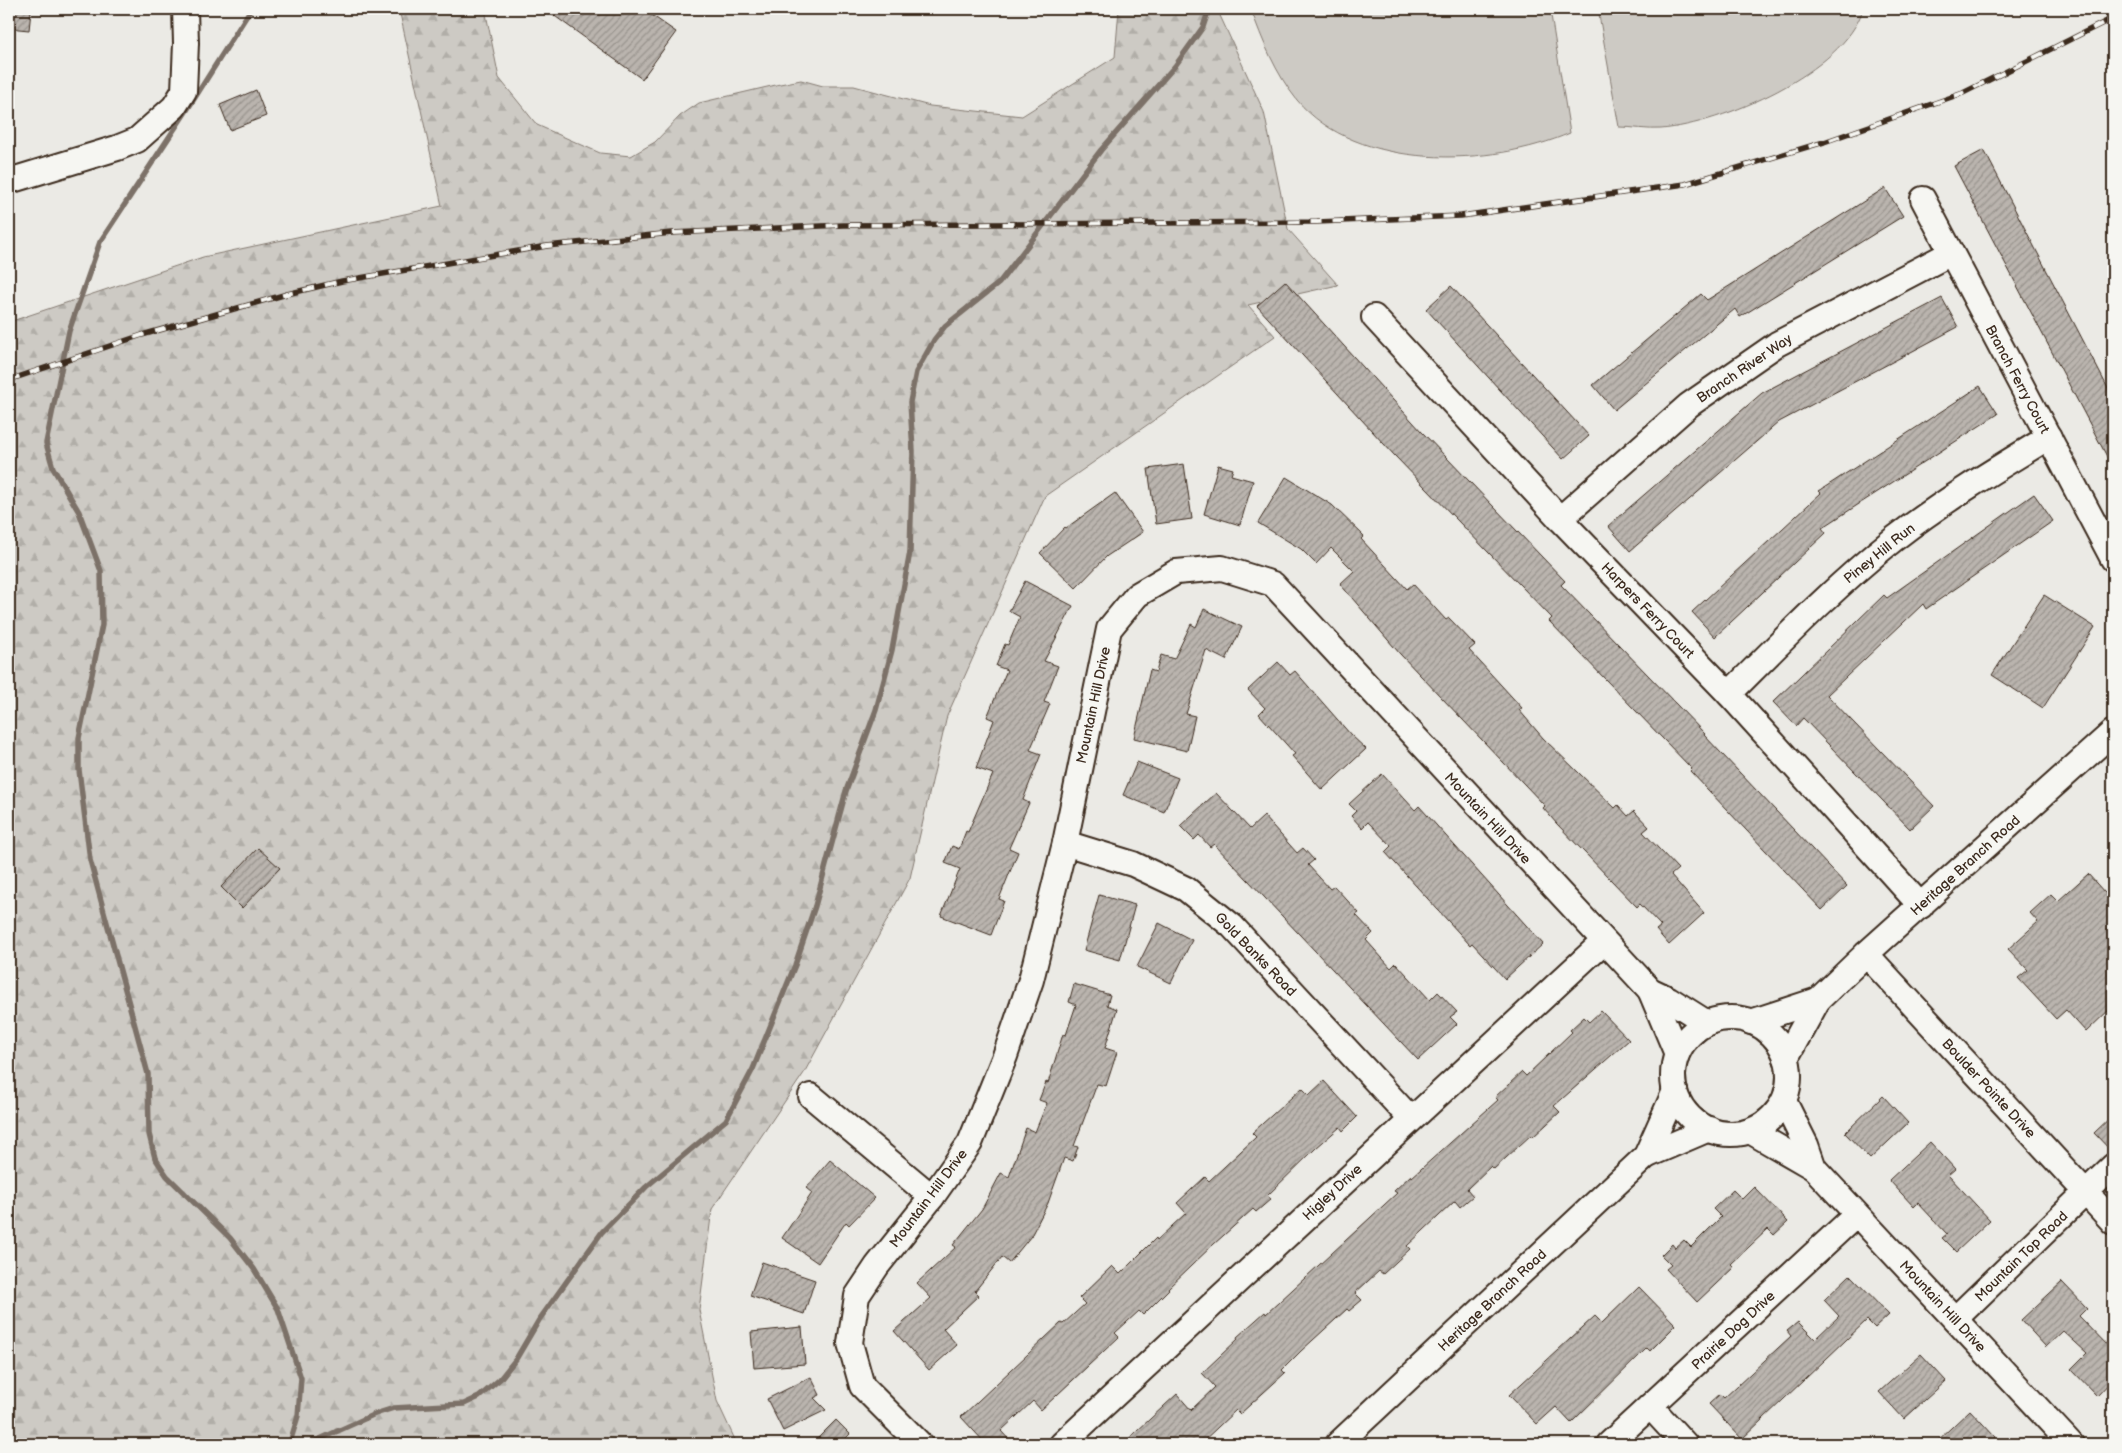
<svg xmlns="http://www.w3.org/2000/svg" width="2122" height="1453" font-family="'Balsamiq Sans',sans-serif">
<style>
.forest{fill:url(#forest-firs);stroke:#847a71}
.pitch{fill:#cdcac4;stroke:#847a71}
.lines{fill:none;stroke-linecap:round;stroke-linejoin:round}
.stream{stroke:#7c7167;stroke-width:5.5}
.building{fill:url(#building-hatch);stroke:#3b2a1e}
.minor-casing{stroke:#3b2a1e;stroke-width:28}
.minor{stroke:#f6f6f2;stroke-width:24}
.rail-casing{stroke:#3b2a1e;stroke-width:5.5}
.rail{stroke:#f6f6f2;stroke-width:4;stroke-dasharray:11;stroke-linecap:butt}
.labels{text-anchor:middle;stroke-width:4;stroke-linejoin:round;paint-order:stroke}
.street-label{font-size:14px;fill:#3b2a1e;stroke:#f6f6f2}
</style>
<defs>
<pattern id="forest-firs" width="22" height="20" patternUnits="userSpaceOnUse" patternTransform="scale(1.25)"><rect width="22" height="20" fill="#cdcac4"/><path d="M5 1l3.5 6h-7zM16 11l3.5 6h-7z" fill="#b1aea8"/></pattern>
<pattern id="building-hatch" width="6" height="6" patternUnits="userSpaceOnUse" patternTransform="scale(1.25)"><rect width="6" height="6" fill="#bab4ae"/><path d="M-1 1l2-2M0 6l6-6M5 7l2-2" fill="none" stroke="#98938d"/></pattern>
</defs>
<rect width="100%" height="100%" fill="#ebeae5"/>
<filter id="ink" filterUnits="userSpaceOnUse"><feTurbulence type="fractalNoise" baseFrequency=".02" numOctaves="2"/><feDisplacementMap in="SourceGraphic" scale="10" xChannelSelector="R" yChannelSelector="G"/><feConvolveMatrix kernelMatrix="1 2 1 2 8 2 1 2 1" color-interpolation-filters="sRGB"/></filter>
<g filter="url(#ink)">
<path class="forest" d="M399,9H485L499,78L537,125L600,153L631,156L655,142L680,116L699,103L780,84L801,80L823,86H854L930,106L1022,116L1115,57L1119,9H1217L1264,112L1288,229L1338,285L1248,305L1275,336L1045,496L947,716L910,878L804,1073L712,1209L699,1310L717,1401L737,1444H9V322L203,257L442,206Z"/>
<g class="pitch">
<path d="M1251,9H1550L1570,133C1492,167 1357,172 1297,100C1276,74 1262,40 1251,9Z"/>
<path d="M1598,9H1863C1844,72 1722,124 1661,129C1647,130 1632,127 1619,127Z"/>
</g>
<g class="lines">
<g class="stream">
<path d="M251,9L187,110L100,242L69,331L46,443L53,468L79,512L101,571L102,625L79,738V770L90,860L148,1074L149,1134L155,1158L167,1176L230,1238L254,1269L278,1309L301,1378L298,1416L291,1439V1444"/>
<path d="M309,1444L375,1414L394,1408L464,1404L479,1397L500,1379L516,1359L539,1320L602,1232L646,1187L726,1120L753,1069L795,965L815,906L846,791L876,710L892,650L910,552L913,451L910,402L916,372L934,340L945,326L999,283L1101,150L1175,66L1203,27L1209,9"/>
</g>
</g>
<g class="building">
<path d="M9,9L31,11L29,30L9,28Z"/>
<path d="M545,9H643L676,32L642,79Z"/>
<path d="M256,90L266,116L230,130L220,105Z"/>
<path d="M1984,150L2113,398V468L1954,166Z"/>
<path d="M1885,188L1903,216L1740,317L1735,309L1614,410L1593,385L1701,294L1707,300Z"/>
<path d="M1285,281L1422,432L1565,581L1561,585L1705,734L1704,735L1847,886L1822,910L1690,771L1692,769L1549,621L1552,618L1395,456L1257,306Z"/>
<path d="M1451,286L1589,436L1563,459L1426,309Z"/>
<path d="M1942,298L1958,327L1779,422L1630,551L1608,526L1762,393Z"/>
<path d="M1980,386L1998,414L1822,528L1826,533L1715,637L1692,612L1821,493L1819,491Z"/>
<path d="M1184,464L1192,519L1156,524L1148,469Z"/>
<path d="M1218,465L1233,469L1231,475L1253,481L1240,525L1204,514Z"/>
<path d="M1286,477L1332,505L1364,536L1361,539L1407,589L1413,584L1446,620L1449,618L1475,645L1469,650L1522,708L1519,710L1543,738L1615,808L1618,805L1628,816L1634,811L1649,827L1643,832L1678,869L1671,875L1704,913L1669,945L1656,930L1661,926L1640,904L1637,907L1557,824L1543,808L1545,806L1400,654L1340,584L1354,571L1331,548L1316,564L1301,549L1258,523Z"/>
<path d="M1115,493L1143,532L1107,556L1076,588L1040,553L1065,527L1066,528Z"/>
<path d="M2034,494L2053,521L1926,609L1923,604L1827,695L1934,806L1910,829L1803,718L1796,726L1773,702L1884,595L1887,598Z"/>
<path d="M1025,581L1073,606L1044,661L1058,666L1044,702L1050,704L1030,750L1041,754L1023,800L1029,803L1009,848L1018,852L999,899L1004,901L991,935L941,916L960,869L945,863L952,846L959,849L966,831L968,832L993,774L976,768L994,720L987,717L1007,670L996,666L1005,644L1008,645L1020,617L1009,611Z"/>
<path d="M2044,595L2095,627L2043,708L1992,675Z"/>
<path d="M1204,609L1242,627L1226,660L1206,650L1186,714L1195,716L1187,751L1134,738L1150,670L1156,672L1161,655L1174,659L1191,624L1196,627Z"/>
<path d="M1278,662L1290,675L1295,671L1351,735L1366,749L1322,790L1292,756L1295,754L1259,714L1265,708L1248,690Z"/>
<path d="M1137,762L1178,778L1164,812L1123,795Z"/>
<path d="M1382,774L1415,810L1419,806L1543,944L1505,979L1472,943L1470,945L1385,852L1391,846L1368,822L1362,828L1351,816L1356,811L1349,804Z"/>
<path d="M1216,793L1250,829L1264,816L1297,853L1303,848L1314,860L1308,865L1330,889L1334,886L1359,913L1356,915L1373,933L1366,940L1391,968L1396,963L1430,1000L1438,992L1457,1012L1450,1017L1457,1024L1418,1060L1214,844L1210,847L1199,835L1194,840L1180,826Z"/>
<path d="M258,848L280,868L242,908L221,887Z"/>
<path d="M2088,874L2113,902V1006L2086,1032L2066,1010L2056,1019L2018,978L2028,970L2008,949L2038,922L2030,913L2051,894L2058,901Z"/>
<path d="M1099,895L1135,905L1120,960L1084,950Z"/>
<path d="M1159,923L1192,940L1171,983L1137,967Z"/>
<path d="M1074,984L1110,995L1107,1005L1117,1009L1105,1048L1117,1052L1106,1086L1097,1084L1074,1146L1078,1147L1073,1161L1064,1158L1048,1203L1031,1236L1009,1263L1002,1257L975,1291L979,1295L943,1329L957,1345L929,1370L894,1331L931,1298L917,1283L956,1247L953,1245L982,1209L1001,1173L1009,1177L1026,1128L1035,1132L1047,1103L1039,1100L1046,1082L1048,1083L1063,1034L1066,1035L1076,1005L1069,1002Z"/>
<path d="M1601,1011L1629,1040L1554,1106L1560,1112L1533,1137L1531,1135L1494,1169L1491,1166L1467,1189L1473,1196L1460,1207L1455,1201L1407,1246L1410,1249L1383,1274L1379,1271L1355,1293L1362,1300L1349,1311L1347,1309L1301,1351L1282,1370L1285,1373L1240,1414L1236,1410L1200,1444H1123L1177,1394L1191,1410L1215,1387L1202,1373L1238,1339L1237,1337L1265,1312L1266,1314L1397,1193L1394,1191L1411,1175L1412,1177L1498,1100L1495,1097L1522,1072L1526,1076L1572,1032L1570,1030L1584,1017L1589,1022Z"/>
<path d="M1324,1081L1357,1117L1343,1131L1340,1127L1316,1148L1267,1196L1271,1199L1256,1212L1253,1209L1214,1244L1168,1288L1169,1289L1143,1315L1139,1311L1115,1333L1119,1337L1041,1410L1033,1401L1001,1431L1013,1444H986L961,1417L1061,1323L1063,1324L1085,1304L1079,1298L1112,1266L1120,1274L1156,1238L1157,1240L1186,1213L1177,1203L1205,1177L1209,1181L1256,1137L1252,1133L1302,1088L1309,1095Z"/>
<path d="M1883,1096L1908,1123L1870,1159L1845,1133Z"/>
<path d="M2113,1115V1153L2094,1133Z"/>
<path d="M1930,1142L1955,1169L1948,1175L1990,1220L1956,1252L1942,1238L1947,1234L1918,1203L1914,1207L1889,1180Z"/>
<path d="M830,1160L875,1198L849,1225L846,1222L818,1263L782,1238L812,1193L806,1188Z"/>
<path d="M1754,1187L1788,1222L1774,1235L1768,1229L1731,1264L1734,1267L1697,1302L1666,1269L1671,1265L1661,1255L1672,1244L1675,1248L1684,1240L1691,1247L1721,1217L1713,1209L1733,1190L1742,1199Z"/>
<path d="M762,1262L815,1280L804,1314L750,1296Z"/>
<path d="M1850,1275L1889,1315L1875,1328L1867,1320L1742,1439L1709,1404L1720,1394L1724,1398L1791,1336L1787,1331L1798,1322L1815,1339L1839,1316L1824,1300Z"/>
<path d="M2062,1282L2087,1308L2079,1316L2113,1351V1379L2097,1396L2071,1369L2087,1353L2063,1331L2046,1347L2021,1320Z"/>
<path d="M1639,1287L1676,1325L1650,1351L1647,1348L1571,1423L1556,1407L1537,1424L1509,1395L1595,1316L1602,1323Z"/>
<path d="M802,1327L805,1364L754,1368L751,1332Z"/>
<path d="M1921,1354L1946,1381L1904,1419L1879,1392Z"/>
<path d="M811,1377L820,1395L814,1398L826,1410L783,1431L767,1399Z"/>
<path d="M1970,1410L1995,1437L1988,1444H1934Z"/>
<path d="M836,1420L850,1434L840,1444H812Z"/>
</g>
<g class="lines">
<g class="minor-casing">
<g id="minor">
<path d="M9,181L117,148L137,140L174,107L184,91L186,43L185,9"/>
<path d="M1923,199L2113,559"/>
<path d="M1374,317L1560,519L1729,694L1921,906"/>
<path d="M1560,519L1689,405L1777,344L1951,253"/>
<path d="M1729,694C1782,641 1835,586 1894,539C1943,501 1996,469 2049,437"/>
<path d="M1065,843L1133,864L1186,889L1232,926L1411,1119"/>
<path d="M1866,954L2113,1222"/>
<path d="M1650,990L1677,1054"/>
<circle cx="1731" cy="1076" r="58"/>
<path d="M1751,1022L1818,1000"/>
<path d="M1786,1058L1818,1000L1866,954L2113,732"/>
<path d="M811,1096L932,1197"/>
<path d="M1784,1101L1806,1145L1814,1168"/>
<path d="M1750,1131L1814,1168L2071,1444"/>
<path d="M1646,1156L1709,1129"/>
<path d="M1955,1319L2113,1166"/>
<path d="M1650,1406L1685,1444"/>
<path d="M920,1444L862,1386L850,1343L857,1296L877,1266L932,1197L970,1143L1005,1056L1031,980L1065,843L1109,629L1137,595L1176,572L1222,568L1273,584L1650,990L1669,999L1707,1023"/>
<path d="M1062,1444L1603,942"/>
<path d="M1338,1444L1646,1156L1675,1091"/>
<path d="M1609,1444L1856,1215"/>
</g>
</g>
<use href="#minor" class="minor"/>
<g class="rail-casing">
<path id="rail" d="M9,380L142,335L287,294L342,281L547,246L672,233L843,225L1317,222L1461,216L1685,184L1824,142L1963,93L2113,18"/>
</g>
<use href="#rail" class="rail"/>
</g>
</g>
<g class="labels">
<g class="street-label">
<text transform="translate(1744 368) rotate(-34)" y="5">Branch River Way</text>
<text transform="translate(2018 379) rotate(62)" y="5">Branch Ferry Court</text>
<text transform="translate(1879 553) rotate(-39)" y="5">Piney Hill Run</text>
<text transform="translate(1648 610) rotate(46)" y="5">Harpers Ferry Court</text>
<text transform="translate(1093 705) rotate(-78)" y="5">Mountain Hill Drive</text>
<text transform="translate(1488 818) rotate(47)" y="5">Mountain Hill Drive</text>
<text transform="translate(1965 865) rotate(-42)" y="5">Heritage Branch Road</text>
<text transform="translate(1256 954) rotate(46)" y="5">Gold Banks Road</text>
<text transform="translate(1989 1088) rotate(47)" y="5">Boulder Pointe Drive</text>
<text transform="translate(1332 1192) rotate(-43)" y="5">Higley Drive</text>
<text transform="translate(928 1198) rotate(-53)" y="5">Mountain Hill Drive</text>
<text transform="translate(2021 1256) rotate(-44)" y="5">Mountain Top Road</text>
<text transform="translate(1492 1300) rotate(-43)" y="5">Heritage Branch Road</text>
<text transform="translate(1943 1306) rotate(47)" y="5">Mountain Hill Drive</text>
<text transform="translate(1733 1330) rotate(-43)" y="5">Prairie Dog Drive</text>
</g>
</g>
<rect width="2122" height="1453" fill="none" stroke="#f6f6f2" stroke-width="30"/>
<rect x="15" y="15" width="2092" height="1423" fill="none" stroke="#3b2a1e" stroke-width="2" filter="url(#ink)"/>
</svg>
